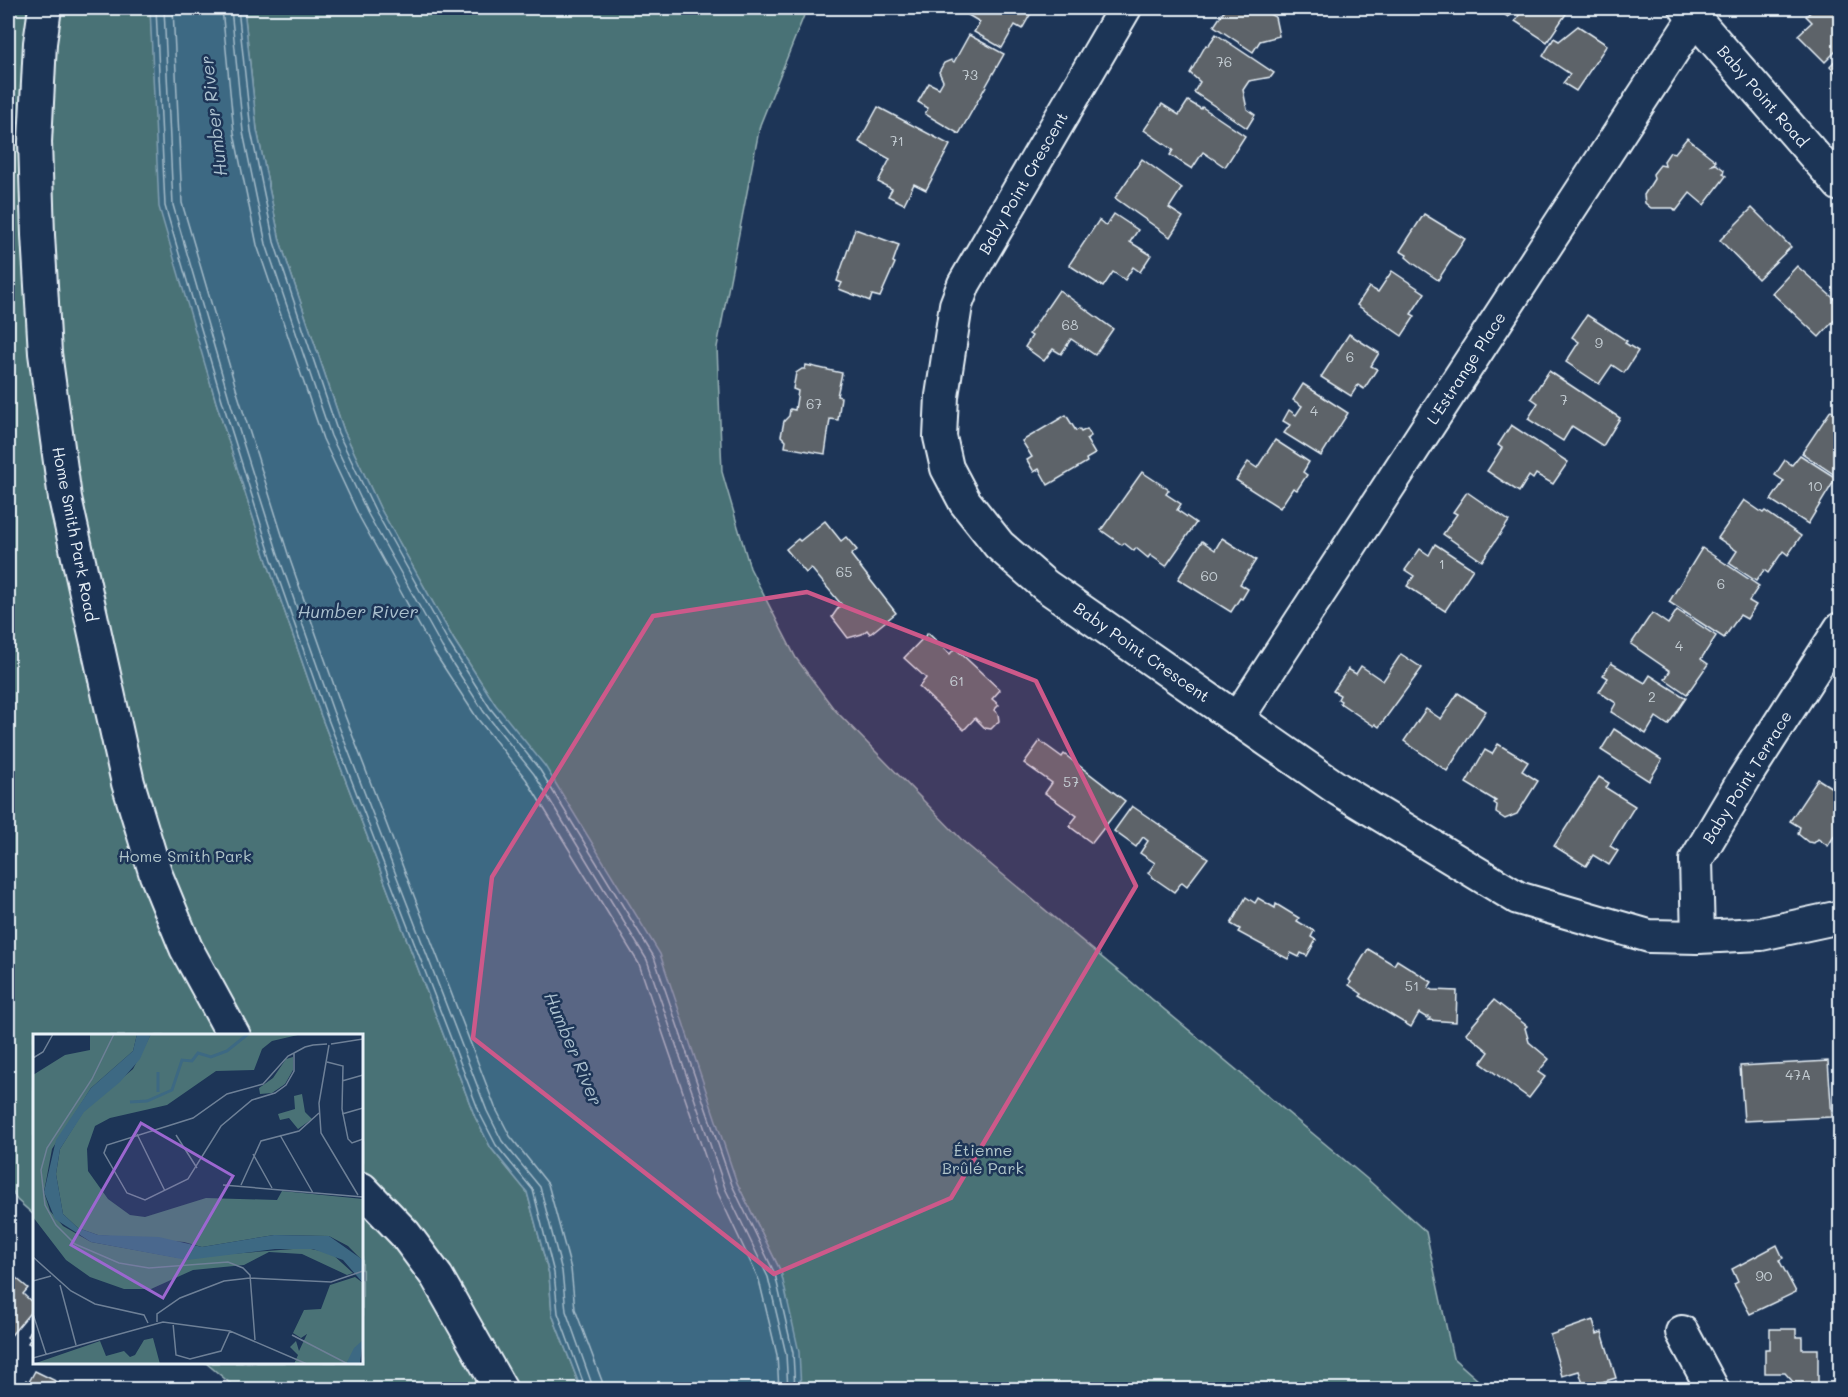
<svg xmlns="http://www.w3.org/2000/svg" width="1848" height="1397" font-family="Mali,sans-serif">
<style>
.green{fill:#4a7276;stroke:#99b2b7;stroke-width:1.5}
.water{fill:#3d6983;stroke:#819fb2;stroke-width:1.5}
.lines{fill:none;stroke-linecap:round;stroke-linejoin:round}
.shore{stroke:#a4bbc9;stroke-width:1.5}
.building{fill:#5d6469;stroke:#e8f1f8;stroke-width:1.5}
.minor-casing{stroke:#e8f1f8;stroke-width:36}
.minor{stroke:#1d3557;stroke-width:32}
.marked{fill:#cd598a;fill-opacity:0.2;stroke:#cd598a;stroke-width:4.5;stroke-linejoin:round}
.labels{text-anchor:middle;stroke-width:5;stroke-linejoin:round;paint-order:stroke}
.number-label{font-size:14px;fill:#c5ced4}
.street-label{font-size:16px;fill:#e8f1f8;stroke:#1d3557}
.park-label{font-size:16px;fill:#b1c5ca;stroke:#1d3557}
.water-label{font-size:18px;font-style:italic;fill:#acc1cf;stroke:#1d3557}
.inset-river{fill:none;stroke:#3d6983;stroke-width:3}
.inset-road{fill:none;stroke:#6e8097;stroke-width:1.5}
.view{fill:#9c67d0;fill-opacity:0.15;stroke:#9c67d0;stroke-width:3}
.inset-edge{fill:none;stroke:#e8f1f8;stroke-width:3}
</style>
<rect width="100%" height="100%" fill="#1d3557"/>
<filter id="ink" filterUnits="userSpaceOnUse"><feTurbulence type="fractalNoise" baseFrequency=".0167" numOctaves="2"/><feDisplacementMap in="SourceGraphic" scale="12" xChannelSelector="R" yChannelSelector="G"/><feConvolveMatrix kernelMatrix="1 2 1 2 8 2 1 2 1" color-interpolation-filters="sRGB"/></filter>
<g filter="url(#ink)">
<g class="green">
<path d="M8,8H150L153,60L190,309L216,402L267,561L321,716L475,1117L491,1148L527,1192L549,1274L552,1314L581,1389H237L206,1363L362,1362V1036H34V1215L17,1200L8,1183Z"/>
<path d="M244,8H807L760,125L717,347L722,472L750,568L796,658L834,709L965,843L1366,1178L1426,1232L1453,1358L1488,1389H801L781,1272L737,1183L495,704L454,640L380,508L344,431L280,241L257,130Z"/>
</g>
<path class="water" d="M150,8H244L257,130L280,241L344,431L380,508L454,640L495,704L545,766L660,954L737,1183L781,1272L799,1352L801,1389H581L552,1314L549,1274L527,1192L491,1148L475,1117L321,716L267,561L216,402L159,207Z"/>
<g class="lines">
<g class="shore">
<path d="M156,8L165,206L222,400L272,560L326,714L480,1114L496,1145L533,1190L554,1273L558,1313L586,1390"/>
<path d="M164,8L173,205L229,398L279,557L333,711L487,1111L502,1141L540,1187L562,1271L566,1311L594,1390"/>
<path d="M173,8L182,203L238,395L288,554L342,708L495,1107L510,1136L548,1184L571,1269L575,1309L602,1381L603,1390"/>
<path d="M222,8L234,133L257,245L323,439L360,518L434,652L477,718L526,779L639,964L717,1191L759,1280L777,1355L779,1390"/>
<path d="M231,8L243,132L266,244L331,436L368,514L442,647L484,712L534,774L647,960L725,1188L768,1277L786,1354L788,1390"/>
<path d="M238,8L251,131L274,242L338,433L375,510L449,643L490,708L540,770L654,957L732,1185L775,1274L793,1353L795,1390"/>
</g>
</g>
<g class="building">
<path d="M973,8H1034L1022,29L1015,25L1002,48L974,32L980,22L968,15Z"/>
<path d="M1226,8H1272L1268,13L1275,17L1279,36L1260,41L1253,52L1214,26Z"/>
<path d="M1495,8H1515L1508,17Z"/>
<path d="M1517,8H1570L1547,42L1515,21L1522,11Z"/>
<path d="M1815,8H1840V47L1825,62L1798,35L1812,22L1806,16Z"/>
<path d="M1578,26L1607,45L1576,91L1563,83L1570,74L1543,56L1554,38L1559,41Z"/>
<path d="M1216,34L1274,73L1271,77L1249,81L1243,90L1247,109L1255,115L1247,128L1194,92L1200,82L1190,73L1206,45L1208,46Z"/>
<path d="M969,35L1004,54L959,134L925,114L928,108L918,102L929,83L939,88L943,81L939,72L944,63L951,60L954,62Z"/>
<path d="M1840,55V77L1830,66Z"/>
<path d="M1188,101L1201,109L1202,107L1245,136L1225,167L1203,152L1192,169L1170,155L1173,150L1144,130L1162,104L1179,115Z"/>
<path d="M878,107L950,145L926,190L914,184L904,204L888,196L892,189L878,182L890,159L859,142Z"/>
<path d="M1687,138L1716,161L1712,165L1716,164L1724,170L1723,174L1726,176L1704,205L1690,193L1676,211L1673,208H1651L1645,203L1644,195L1654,179L1653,174L1660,165L1665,166L1664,161L1670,152L1675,153Z"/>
<path d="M1142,159L1182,188L1169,208L1183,217L1170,237L1115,198Z"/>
<path d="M1752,208L1791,247L1758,279L1720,240Z"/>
<path d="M1114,214L1138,230L1130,242L1151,255L1140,272L1133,267L1125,280L1113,272L1103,287L1069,265L1099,220L1106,226Z"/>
<path d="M1424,214L1465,239L1438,280L1413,263L1406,257L1407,255L1400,251Z"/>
<path d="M855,229L899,245L893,262L895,263L880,297L872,295L870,301L839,289L842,283L837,281Z"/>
<path d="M1797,266L1840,304V314L1819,337L1772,293Z"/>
<path d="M1392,271L1425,293L1411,314L1415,316L1402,336L1357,305L1369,287L1378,292Z"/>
<path d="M1059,290L1113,329L1095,355L1071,339L1061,354L1053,349L1044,361L1025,347L1032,336L1029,334Z"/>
<path d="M1587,315L1627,341L1625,343L1638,351L1624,373L1612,365L1599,384L1566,362L1579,342L1572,337Z"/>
<path d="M1349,334L1379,353L1371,366L1377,369L1364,389L1358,385L1351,396L1321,377Z"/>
<path d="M806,365L842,373L837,396L841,397L838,420L830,419L825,454L785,447L786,441L781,436L784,421L789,416L790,409L795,410L798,391L793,389L796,373L802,369H805Z"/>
<path d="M1549,371L1620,418L1603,446L1572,426L1563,441L1528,419L1538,403L1531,398Z"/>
<path d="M1303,384L1348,413L1321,456L1284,433L1290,425L1283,421L1289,410L1296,415L1302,406L1293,400Z"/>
<path d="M1831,410L1840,417V466L1835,475L1802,453Z"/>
<path d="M1066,415L1076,431L1079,429L1081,432L1087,429L1091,436L1086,439L1095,454L1086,459L1087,462L1048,485L1039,469L1034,472L1027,460L1032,457L1022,441Z"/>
<path d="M1511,425L1568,462L1553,484L1536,474L1533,479L1529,476L1519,492L1487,471L1502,448L1498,445Z"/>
<path d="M1275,440L1309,462L1303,472L1307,475L1297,490L1293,488L1280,508L1236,480L1248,462L1257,468Z"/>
<path d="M1800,455L1836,478L1808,524L1771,500L1784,481L1775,475L1785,460L1792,465Z"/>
<path d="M1142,472L1169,490L1166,494L1181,504L1177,510L1196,523L1166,566L1150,555L1148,558L1136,548L1134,551L1124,543L1122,545L1101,530Z"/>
<path d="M1467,492L1509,521L1482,561L1443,534L1457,514L1453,512Z"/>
<path d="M1744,500L1763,513L1765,511L1801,536L1788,555L1783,551L1768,573L1764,570L1756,581L1729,563L1737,551L1718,538Z"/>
<path d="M825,521L841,541L846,537L857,550L851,555L896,613L870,634L867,630L862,634L848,638L832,617L841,604L811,568L806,573L786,549L798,539L800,541Z"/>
<path d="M1222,538L1256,560L1240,584L1248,589L1242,599L1240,598L1231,612L1178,579L1202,541L1215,550Z"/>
<path d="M1435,544L1473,569L1445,611L1407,586L1414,576L1405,570L1420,549L1429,555Z"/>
<path d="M1702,548L1759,586L1749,601L1756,605L1747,619L1740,615L1724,638L1669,602Z"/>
<path d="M1677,610L1716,636L1701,659L1708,664L1687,694L1665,679L1670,671L1631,644L1652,613L1668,624Z"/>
<path d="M928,633L950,654L955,648L1000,690L992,699L999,705L994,710L998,714L999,721L991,729L985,728L975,718L964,730L919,687L926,678L904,658Z"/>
<path d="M1401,654L1422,668L1379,727L1375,724L1374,726L1340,703L1341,701L1338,699L1340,695L1333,691L1348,669L1356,674L1361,666L1383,681Z"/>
<path d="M1611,663L1645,683L1650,675L1686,698L1668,725L1656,717L1646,734L1611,712L1616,703L1599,692L1608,678L1603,675Z"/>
<path d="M1458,693L1486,711L1447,771L1404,741L1426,709L1441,719Z"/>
<path d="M1614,729L1662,760L1649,781L1601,750Z"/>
<path d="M1040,741L1062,757L1064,754L1125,801L1092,843L1069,826L1077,816L1045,793L1052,783L1024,763Z"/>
<path d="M1498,744L1528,762L1522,771L1538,781L1517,814L1505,819L1496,813L1497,805L1494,803L1496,801L1466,783L1485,750L1492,754Z"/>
<path d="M1599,777L1609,783L1606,788L1635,806L1610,846L1618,851L1609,865L1593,855L1586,866L1554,846Z"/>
<path d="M1818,779L1840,793V827L1828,846L1818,839L1814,843L1808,842L1798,834L1800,827L1790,821Z"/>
<path d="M1132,806L1208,858L1187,886L1182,882L1174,892L1155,879L1148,873L1155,863L1140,853L1148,841L1143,837L1136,847L1114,831Z"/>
<path d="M1246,897L1255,903L1258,898L1275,908L1276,904L1299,918L1297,921L1314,931L1311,937L1316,940L1307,956L1301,953L1299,957L1291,953L1288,959L1238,932L1240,929L1231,924Z"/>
<path d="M1368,949L1394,965L1397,960L1432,982L1428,988L1433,990L1457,991L1456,1022L1428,1020L1430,1018L1428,1016L1427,1018L1419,1013L1411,1027L1360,996L1362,994L1349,985L1351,982L1349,980Z"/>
<path d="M1494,1000L1527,1026L1525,1028L1529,1042L1549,1059L1538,1072L1545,1077L1529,1098L1481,1063L1489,1052L1466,1033Z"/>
<path d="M1828,1061L1832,1117L1744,1121L1740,1066Z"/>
<path d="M1777,1245L1783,1258L1779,1260L1796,1292L1750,1314L1734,1284L1738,1282L1732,1269Z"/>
<path d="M9,1272L28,1288L23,1294L34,1304V1308L8,1339Z"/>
<path d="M1593,1320L1597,1334L1602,1332L1616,1378L1584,1387L1579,1371L1562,1376L1550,1335Z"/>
<path d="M34,1323V1346L28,1343L31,1338L28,1336Z"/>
<path d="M1770,1329H1796V1337H1802V1349H1818V1390H1794V1383L1785,1373H1765V1349H1770Z"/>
<path d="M35,1371L70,1388L69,1390H21L26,1380L29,1382Z"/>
<path d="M1616,1381L1620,1390H1600L1601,1389Z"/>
</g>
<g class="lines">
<g class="minor-casing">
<g id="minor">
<path d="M45,8L40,43L35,142L38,235L45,353L65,498L128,783L156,875L186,948L234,1036"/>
<path d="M1125,8L964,284L956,305L942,396L940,437L947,468L965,502L999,545L1046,586L1338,789L1518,898L1649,936L1698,937L1761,934L1840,917"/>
<path d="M1686,8L1840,185"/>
<path d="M1237,719L1695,17"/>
<path d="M1698,937L1696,860L1744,779L1840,629"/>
<path d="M362,1189L405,1234L437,1277L501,1390"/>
<path d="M1682,1332L1713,1390"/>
</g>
</g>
<use href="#minor" class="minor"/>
</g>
</g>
<path class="marked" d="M807,592L1036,681L1136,886L951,1198L774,1274L473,1038L492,877L653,616Z"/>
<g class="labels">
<g class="number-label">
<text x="1224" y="67">76</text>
<text x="970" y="80">73</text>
<text x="897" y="146">71</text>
<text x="1070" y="330">68</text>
<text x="1599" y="348">9</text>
<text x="1350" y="362">6</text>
<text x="1564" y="405">7</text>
<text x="814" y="409">67</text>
<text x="1314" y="416">4</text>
<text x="1815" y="491">10</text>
<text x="1442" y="569">1</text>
<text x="844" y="577">65</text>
<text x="1209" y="581">60</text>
<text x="1721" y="589">6</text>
<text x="1679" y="651">4</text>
<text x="957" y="686">61</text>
<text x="1652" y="702">2</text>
<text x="1071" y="787">57</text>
<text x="1412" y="991">51</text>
<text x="1798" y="1080">47A</text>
<text x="1764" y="1281">90</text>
</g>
<g class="street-label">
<text transform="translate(1763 96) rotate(49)" y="6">Baby Point Road</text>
<text transform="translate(1023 183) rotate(-60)" y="6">Baby Point Crescent</text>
<text transform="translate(1466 368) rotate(-57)" y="6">L'Estrange Place</text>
<text transform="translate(75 534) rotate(79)" y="6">Home Smith Park Road</text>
<text transform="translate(1142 652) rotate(35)" y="6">Baby Point Crescent</text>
<text transform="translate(1747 777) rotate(-58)" y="6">Baby Point Terrace</text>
</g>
<g class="park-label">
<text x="185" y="862">Home Smith Park</text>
<text x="983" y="1156">Étienne<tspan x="983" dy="18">Brûlé Park</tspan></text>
</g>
<g class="water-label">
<text transform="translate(214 116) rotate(-97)" y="6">Humber River</text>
<text x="358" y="618">Humber River</text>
<text transform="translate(573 1049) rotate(67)" y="6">Humber River</text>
</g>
</g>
<g transform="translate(33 1034)">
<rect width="330" height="330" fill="#1d3557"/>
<path d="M57,0H104L100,17L58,54L19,115L11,158L17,177L30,192L58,208L146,224L273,214L298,219L320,239L314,241L269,220L236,218L211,231L160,236L118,255H91L57,243L33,226L0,183V41L32,21L57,16ZM118,0H269L239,7L229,15L221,36L183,37L134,71L77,84L62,92L54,115L55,137L75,165L97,181L112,183L173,164L244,166L249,157L330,165V227L315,212L296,202L241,201L169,213L151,208L65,201L45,194L30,180L23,140L27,115L50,78L100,35ZM260,23V36L252,50L239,59L227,60L226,54L240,44L253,25ZM269,60L272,78L279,85L265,95L256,84L247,86L245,80L262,75L261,62ZM322,243L330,249V306L313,330H261L265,321L257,313L263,307L266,317L274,300L268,304L260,299L271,276L288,275L297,251ZM120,304L127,330H0L67,307L73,322L91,317L97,323L102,321L111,306Z" fill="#4a7276"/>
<path d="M104,0H118L107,25L87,48L51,78L27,115L23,140L30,180L45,194L65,201L126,203L169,213L241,201L296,202L330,226V249L310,226L280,215H242L154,226L58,208L22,185L11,158L23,106L58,54L100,17ZM330,306L327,330H313L321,314Z" fill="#3d6983"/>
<path class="inset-river" d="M125,58V38M97,68L114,67L139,56L149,26L159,27L165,19L178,23L194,17L215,0"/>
<path class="inset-road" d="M81,0L59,45L14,114L8,136L12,171L23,191L42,210L86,229L116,234L195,228L210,234L217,241L222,306M298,10L330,5M296,11L286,69L288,99L325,161M261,19V37L253,51L242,59L219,66L188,92L155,145L112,166L94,159L71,119L74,111L160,84L194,60L230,50L255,22L261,19L272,13L280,11L294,10M0,24L10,18L20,0M294,28L310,32L309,75L315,105L319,109L330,105M309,47L330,41M309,80L330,74M104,100L132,157M143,101L164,134M247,101L280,159M220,120L239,154M190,151L330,163M208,151L228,107L266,97L286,79M0,223L38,257L62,270L111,281L115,289M0,247L18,242M27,251L43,311M0,280L13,320M124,288V280L147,264L191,247L217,244L298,248L330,237M140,289L143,321L157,325L188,317L197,297M259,301L315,330M0,324L130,288L197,297L274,330"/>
<path class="view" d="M108,89L200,142L130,264L38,211Z"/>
<rect width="330" height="330" class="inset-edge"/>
</g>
<rect width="1848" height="1397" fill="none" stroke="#1d3557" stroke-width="30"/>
<rect x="15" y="15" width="1818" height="1367" fill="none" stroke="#e8f1f8" stroke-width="2" filter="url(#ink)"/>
</svg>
